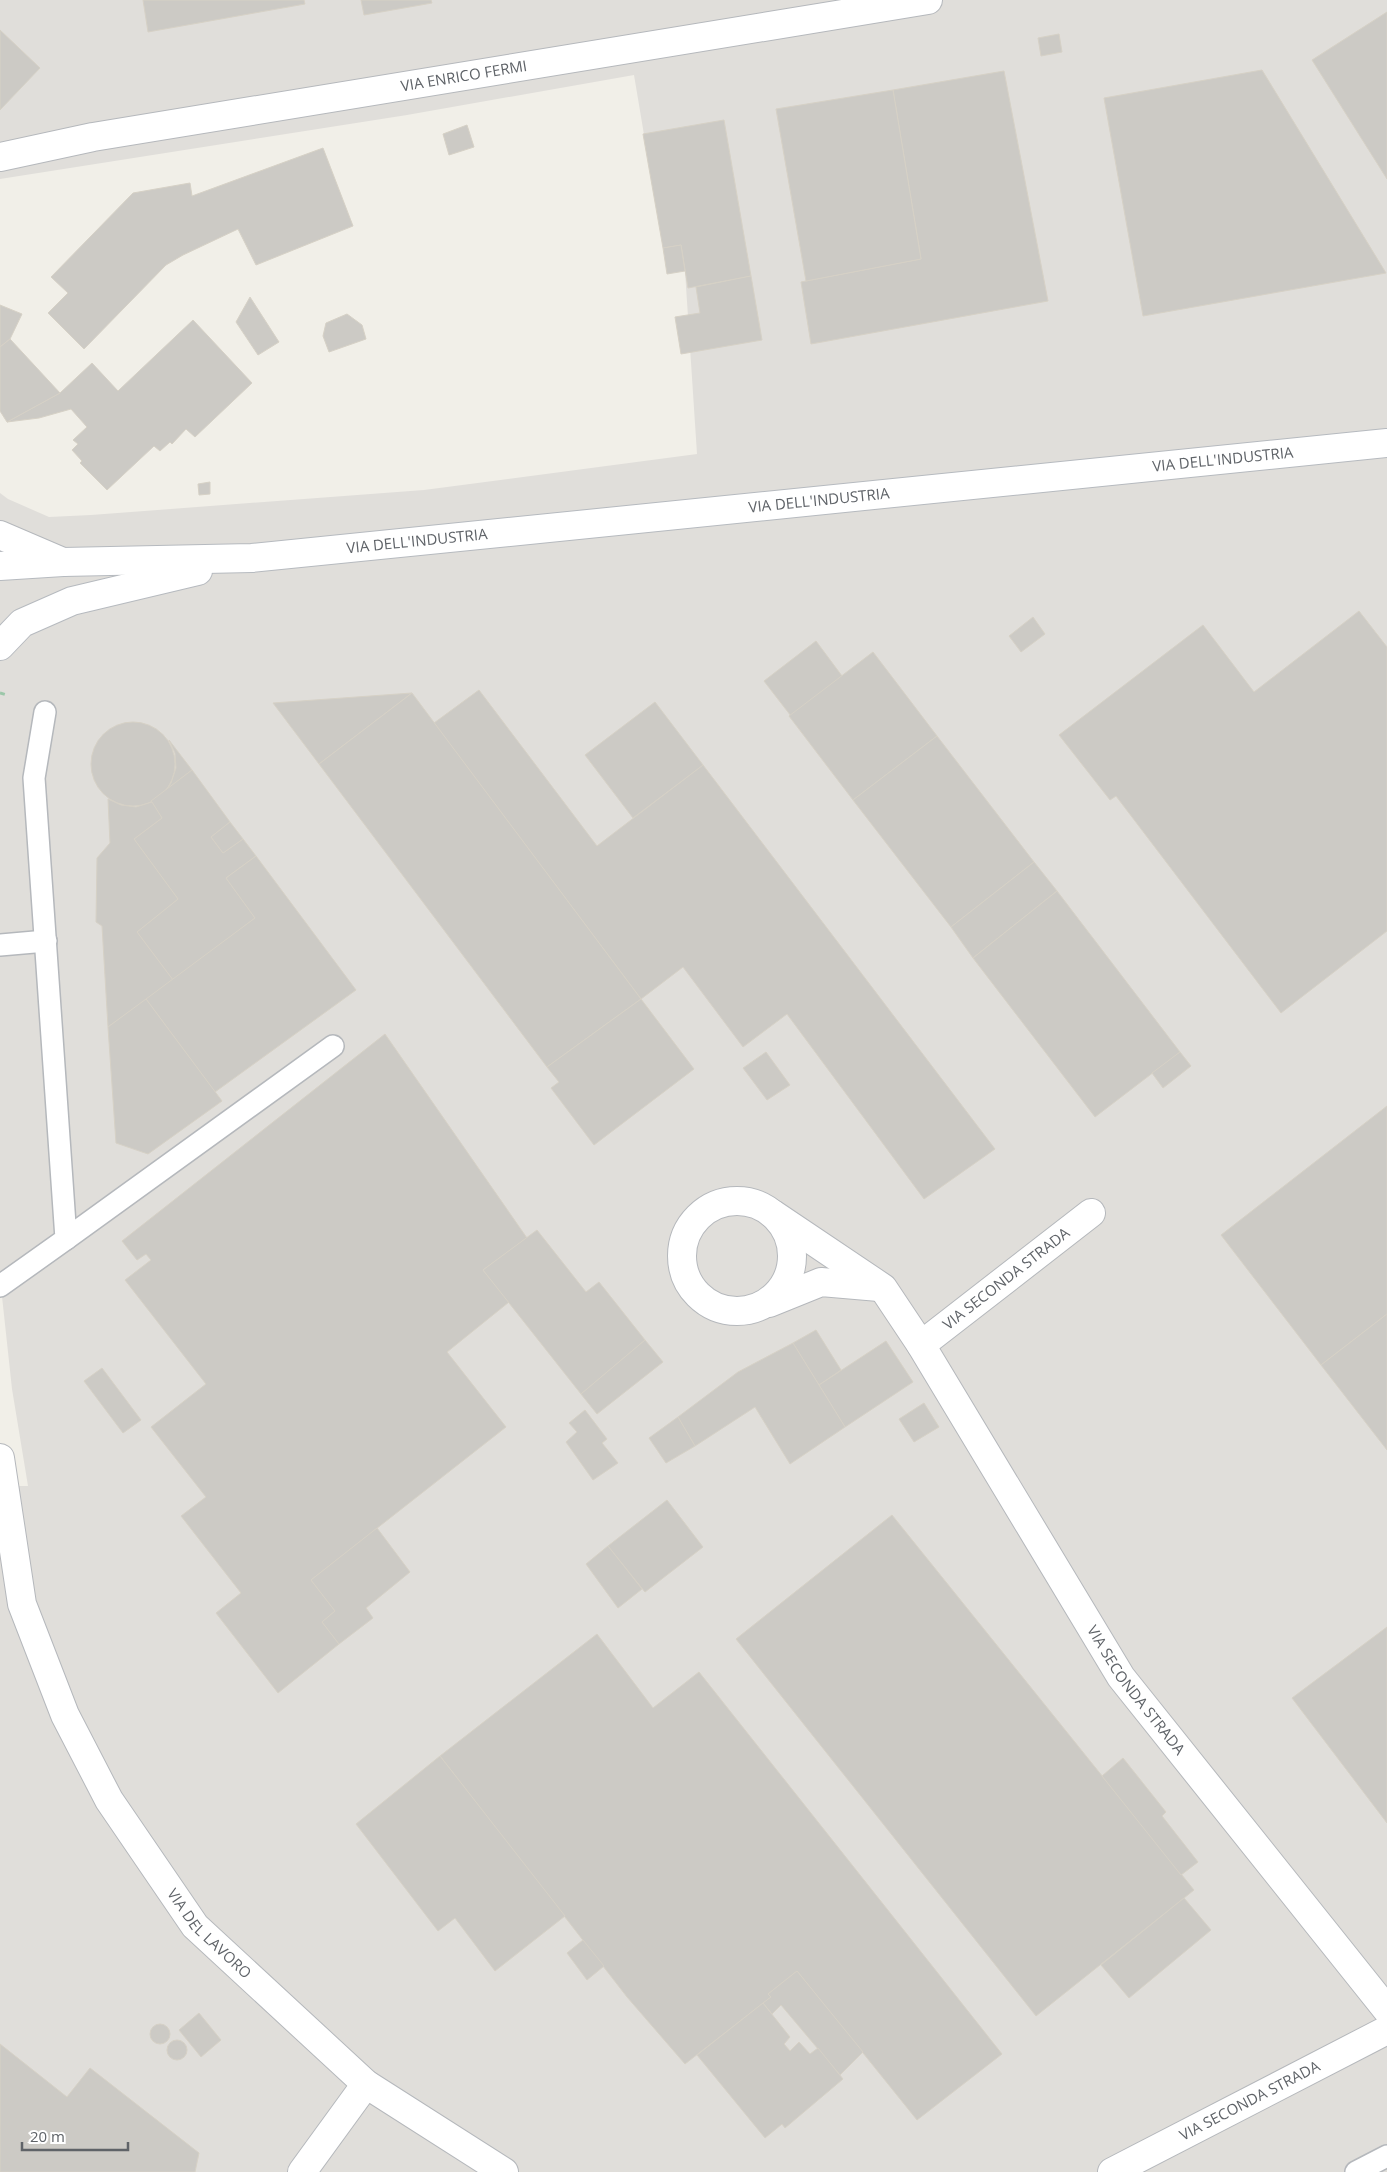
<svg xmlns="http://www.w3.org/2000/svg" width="1387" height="2172" font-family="'Open Sans',sans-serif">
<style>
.industrial{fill:#e0deda}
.building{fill:#cccac5;stroke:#d6d1c6}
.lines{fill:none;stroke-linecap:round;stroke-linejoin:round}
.service-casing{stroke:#b5b8bc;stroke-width:24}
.minor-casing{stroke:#b5b8bc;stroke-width:30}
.tertiary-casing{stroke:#b5b8bc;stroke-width:30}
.secondary-casing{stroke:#b6babf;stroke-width:30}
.path{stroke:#9cc7a9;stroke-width:3;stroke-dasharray:5 2.5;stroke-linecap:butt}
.service{stroke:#fff;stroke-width:21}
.minor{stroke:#fff;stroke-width:28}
.tertiary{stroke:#fff;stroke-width:28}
.secondary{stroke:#fff;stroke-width:28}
.labels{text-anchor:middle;stroke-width:5;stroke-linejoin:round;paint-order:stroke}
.street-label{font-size:15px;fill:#5f6368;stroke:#fff}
</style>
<rect width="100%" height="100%" fill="#f1efe8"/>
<path class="industrial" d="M0,0H1387V2172H0V1486H28L12,1389L0,1278V493L8,499L49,517L91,515L424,490L697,454L685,271L681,245L663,248L634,75L407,115L0,179Z"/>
<g class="building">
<path d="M143,0H304L305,4L148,32Z"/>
<path d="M361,0H431L432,3L364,15Z"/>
<path d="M1387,12V179L1312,60Z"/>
<path d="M0,30L40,68L0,110Z"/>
<path d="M1059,34L1062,52L1041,56L1038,38Z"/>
<path d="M1262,70L1386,273L1143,316L1104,98Z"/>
<path d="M1004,71L1048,301L811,344L801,282L921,259L893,90Z"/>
<path d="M893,90L921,259L806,281L776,109Z"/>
<path d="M724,120L751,276L688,288L681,245L663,248L643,134Z"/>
<path d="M467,125L474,147L449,155L443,134Z"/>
<path d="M323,148L353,226L256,265L238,229L183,255L166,265L84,349L48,313L68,293L51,277L133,193L190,183L192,196Z"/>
<path d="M681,245L685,271L667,274L663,248Z"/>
<path d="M751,276L762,340L681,354L675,317L700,313L696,287Z"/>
<path d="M250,297L279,342L258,355L236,322Z"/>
<path d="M0,305L22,314L10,339L0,347Z"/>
<path d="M347,314L362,325L366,339L329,352L323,336L326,323Z"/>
<path d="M193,320L252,383L195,437L186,429L172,444L170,442L160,451L154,446L107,490L80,463L82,461L72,450L78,444L73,440L87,427L71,409L39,418L7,422L60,393L92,363L118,391Z"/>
<path d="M10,339L60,393L7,422L0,411V347Z"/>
<path d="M210,482V494L199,495L198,484Z"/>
<path d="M1359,611L1387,647V931L1281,1013L1116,796L1110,800L1059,735L1203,625L1254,692Z"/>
<path d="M1033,617L1045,634L1021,652L1009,636Z"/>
<path d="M816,641L842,676L791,716L764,681Z"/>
<path d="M873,652L937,736L853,800L789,716Z"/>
<path d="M479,690L597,846L703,765L995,1149L924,1199L787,1014L743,1047L683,967L641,999L434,723Z"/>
<path d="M412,693L319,764L273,703Z"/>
<path d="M412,693L641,999L547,1067L319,764Z"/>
<path d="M655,702L703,765L633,818L585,755Z"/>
<circle cx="133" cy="764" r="42"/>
<path d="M937,736L1034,862L951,927L853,800Z"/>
<path d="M169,740L192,770L167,789L171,783L176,768L175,753Z"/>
<path d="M192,770L230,822L211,837L223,853L243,839L256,856L226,878L255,918L173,980L137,932L178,899L134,839L162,818L151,801Z"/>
<path d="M108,799L121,805L136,807L152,802L162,818L134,839L178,899L137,932L173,980L108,1027L102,926L96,922L97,858L110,843Z"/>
<path d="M230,822L243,839L223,853L211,837Z"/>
<path d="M256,856L356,990L215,1092L146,999L255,918L226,878Z"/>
<path d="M1034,862L1057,891L973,958L951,927Z"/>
<path d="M1057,891L1180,1052L1095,1117L973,958Z"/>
<path d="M146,999L222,1101L148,1154L116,1143L108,1027Z"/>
<path d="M641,999L694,1069L594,1145L551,1088L559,1082L547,1067Z"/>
<path d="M385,1034L527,1238L483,1270L509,1302L447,1352L506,1427L311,1580L335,1611L322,1622L339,1644L278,1693L216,1613L241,1593L181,1516L206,1497L151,1427L206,1384L125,1280L151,1260L146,1254L137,1260L122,1241Z"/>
<path d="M766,1052L790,1085L767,1100L743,1068Z"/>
<path d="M1180,1052L1191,1066L1163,1088L1152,1073Z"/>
<path d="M1387,1106V1314L1321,1365L1221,1235Z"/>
<path d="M537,1230L586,1292L599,1282L645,1340L581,1394L483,1270Z"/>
<path d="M1387,1314V1450L1321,1365Z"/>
<path d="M816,1330L841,1370L819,1385L793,1343Z"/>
<path d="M645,1340L663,1362L597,1414L581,1394Z"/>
<path d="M886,1341L913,1382L845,1427L819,1385Z"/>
<path d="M793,1343L845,1427L790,1464L755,1407L695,1446L678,1417L738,1372Z"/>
<path d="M102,1368L141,1420L123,1433L84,1381Z"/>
<path d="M924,1403L939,1427L914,1442L899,1419Z"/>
<path d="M585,1410L607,1439L602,1443L618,1463L593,1480L566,1442L577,1432L569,1423Z"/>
<path d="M678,1417L695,1446L666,1463L649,1438Z"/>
<path d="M667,1500L703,1547L645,1592L608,1546Z"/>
<path d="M892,1515L1194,1890L1036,2016L736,1639Z"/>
<path d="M377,1528L410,1572L366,1608L373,1618L339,1644L322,1622L335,1611L311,1580Z"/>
<path d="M608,1546L642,1589L618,1608L586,1564Z"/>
<path d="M1387,1627V1823L1292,1698Z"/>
<path d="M597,1634L653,1708L699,1672L1002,2054L917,2120L797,1971L768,1994L771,1997L685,2064L627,1997L440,1756Z"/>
<path d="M440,1756L565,1916L495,1971L455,1918L438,1931L356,1824Z"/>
<path d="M1123,1758L1166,1812L1162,1816L1198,1862L1181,1875L1102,1776Z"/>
<path d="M1184,1898L1211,1930L1129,1998L1101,1965Z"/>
<path d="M583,1940L604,1966L587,1980L567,1953Z"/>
<path d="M797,1971L863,2052L840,2075L781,2005L772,2014L763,2003L771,1997L768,1994Z"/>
<path d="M763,2003L790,2037L784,2044L790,2051L799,2042L810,2054L818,2048L843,2079L785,2128L782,2124L765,2138L697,2055Z"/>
<path d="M199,2013L221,2040L201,2057L179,2030Z"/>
<circle cx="160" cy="2034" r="10"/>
<circle cx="177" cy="2050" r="10"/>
<path d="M0,2044L67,2097L90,2068L199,2153L195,2172H0Z"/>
</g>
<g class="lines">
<g class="service-casing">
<g id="service">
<path d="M0,945L46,941"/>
<path d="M66,1239L333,1046"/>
<path d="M0,1286L66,1239L34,778L45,712"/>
<path d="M1356,2172L1387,2156"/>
</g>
</g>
<g class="minor-casing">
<g id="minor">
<path id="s1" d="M0,157L93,137L928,0"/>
<circle cx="737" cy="1256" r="55"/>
<path id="s2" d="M773,1214L883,1288L921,1345L1121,1677L1387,2010"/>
<path d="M769,1303L821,1282L879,1287"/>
<path id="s3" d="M921,1345L1091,1213"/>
<path d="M302,2172L366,2084"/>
<path id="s4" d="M1112,2172L1387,2030"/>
</g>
</g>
<g class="tertiary-casing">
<g id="tertiary">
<path d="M0,535L63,562"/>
<path id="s5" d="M0,1458L22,1604L65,1715L109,1800L195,1926L366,2084L504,2172"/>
</g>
</g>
<g class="secondary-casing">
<g id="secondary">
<path id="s6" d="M0,566L63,562L252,558L1387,443"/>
<path d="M0,646L22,623L72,601L198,571"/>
</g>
</g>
<path class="path" d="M0,693L7,695"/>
<use href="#service" class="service"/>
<use href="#minor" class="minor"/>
<use href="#tertiary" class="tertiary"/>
<use href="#secondary" class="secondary"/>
</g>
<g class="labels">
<g class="street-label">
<text dy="5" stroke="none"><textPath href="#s1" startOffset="471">VIA ENRICO FERMI</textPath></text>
<text dy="5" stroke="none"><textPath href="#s6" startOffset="1228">VIA DELL'INDUSTRIA</textPath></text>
<text dy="5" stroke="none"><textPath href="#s6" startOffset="822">VIA DELL'INDUSTRIA</textPath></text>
<text dy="5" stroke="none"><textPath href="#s6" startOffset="418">VIA DELL'INDUSTRIA</textPath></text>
<text dy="5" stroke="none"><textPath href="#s3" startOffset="108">VIA SECONDA STRADA</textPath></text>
<text dy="5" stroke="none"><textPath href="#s2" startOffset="608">VIA SECONDA STRADA</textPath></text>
<text dy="5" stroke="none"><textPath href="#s5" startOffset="530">VIA DEL LAVORO</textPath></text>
<text dy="5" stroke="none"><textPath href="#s4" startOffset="155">VIA SECONDA STRADA</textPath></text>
</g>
</g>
<path d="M22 2142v8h106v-8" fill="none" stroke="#5f6368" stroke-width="2.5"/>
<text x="30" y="2142" font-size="15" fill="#5f6368" stroke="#ffffff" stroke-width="4" paint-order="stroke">20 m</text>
</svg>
